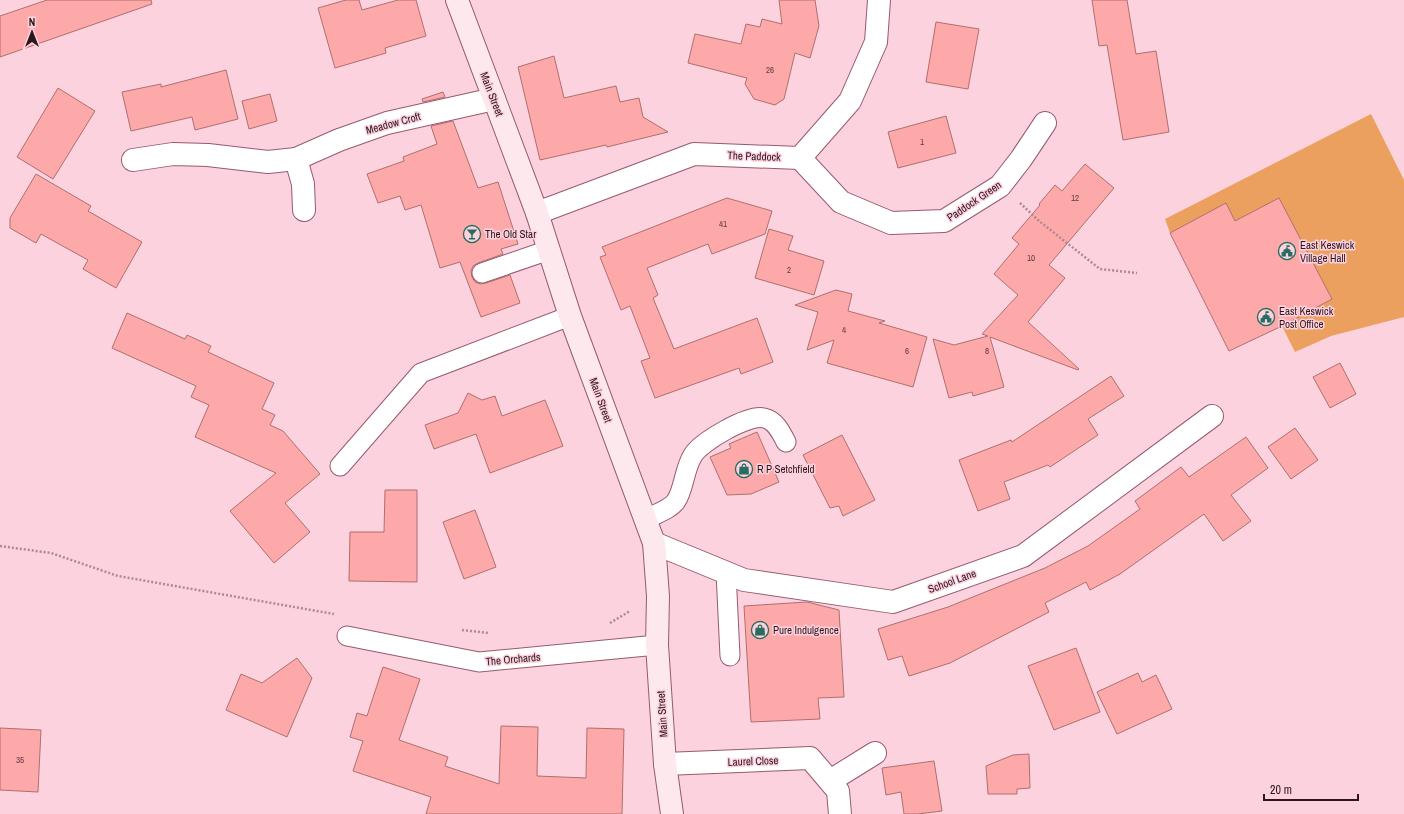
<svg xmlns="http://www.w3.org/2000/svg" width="1404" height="814" font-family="'Archivo Narrow',sans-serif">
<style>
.green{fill:#eca060}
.building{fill:#fda9a9;stroke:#af6f6f}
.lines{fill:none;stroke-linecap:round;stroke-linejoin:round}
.lane-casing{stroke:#965a6e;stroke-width:21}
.street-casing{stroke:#965a6e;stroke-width:24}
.secondary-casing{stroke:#965a6e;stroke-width:24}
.path{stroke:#ac8993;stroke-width:2.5;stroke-dasharray:2 2;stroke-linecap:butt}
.lane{stroke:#fff;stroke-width:19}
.street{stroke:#fff;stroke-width:22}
.secondary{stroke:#fde8ee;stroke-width:22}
.labels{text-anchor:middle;stroke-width:3;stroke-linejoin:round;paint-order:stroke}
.number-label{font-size:9px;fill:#623b41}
.street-label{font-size:11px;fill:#2e161e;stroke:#fcd2de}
.poi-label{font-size:11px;fill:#2e161e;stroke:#fcd2de;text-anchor:start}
</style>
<rect width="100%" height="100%" fill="#fcd2de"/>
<path class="green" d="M1371,114L1404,180V317L1331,336L1295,352L1282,326L1332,299L1279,198L1235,221L1226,204L1170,233L1165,219Z"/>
<g class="building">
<path d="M47,0H151L152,4L0,57V16Z"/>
<path d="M346,0H359L362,10L398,0H416L426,36L385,48L386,53L335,68L318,8Z"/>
<path d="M779,0H815L819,26L810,58L795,53L784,99L775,105L754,99L745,84L747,78L688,63L695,34L741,44L746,24L760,27L762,19L782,24Z"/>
<path d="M1092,0H1127L1136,54L1156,51L1169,132L1123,140L1107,45L1099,46Z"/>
<path d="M936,22L979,29L968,89L926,82Z"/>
<path d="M554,56L564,98L616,86L620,102L639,98L643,117L668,132L607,147L606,145L540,160L518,67Z"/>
<path d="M226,70L238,119L195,130L192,117L131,131L122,92L161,84V87Z"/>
<path d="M58,88L95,111L53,179L17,157Z"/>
<path d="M443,92L445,97L423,102L422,99Z"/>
<path d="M270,94L277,121L249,129L242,101Z"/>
<path d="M946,116L956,153L898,168L888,132Z"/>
<path d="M453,121L478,188L498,182L518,244L501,249L503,254L478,263L473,266L471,271L472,277L475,282L480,284L486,283L510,275L520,303L481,317L460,262L440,268L421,205L405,210L400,196L378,203L367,174L404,161L403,157L437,144L431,126Z"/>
<path d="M1085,164L1114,188L1049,265L1065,278L1028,322L1079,369L1078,370L990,337L1004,387L973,396L972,392L949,398L933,339L954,345L988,336L982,334L1018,295L994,274L1019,244L1012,238L1040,205L1039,204L1055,185L1062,191Z"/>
<path d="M36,174L91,206L88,211L142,242L116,288L83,269L88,260L41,234L36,243L10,228V218Z"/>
<path d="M727,198L772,211L765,234L712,254L708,244L647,268L658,295L653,298L674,349L757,318L773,362L741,374L739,368L655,398L641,361L650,358L630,306L621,310L600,257L606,255L602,247Z"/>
<path d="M1279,198L1332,299L1282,326L1229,351L1170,233L1226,203L1235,221Z"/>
<path d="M769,229L793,236L788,250L824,261L814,295L755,278Z"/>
<path d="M836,290L852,294L848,311L885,321L879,323L927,337L913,387L827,363L834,340L807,350L818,312L795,305Z"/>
<path d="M127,313L185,339L187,335L211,346L208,352L274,383L262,409L275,415L270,425L283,431L320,474L285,503L310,532L274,563L230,511L276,473L195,437L209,405L191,397L196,386L112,348Z"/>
<path d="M1340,363L1356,394L1330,408L1313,377Z"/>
<path d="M1111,376L1124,396L1088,419L1098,435L1050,467L1048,465L1004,482L1010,499L978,511L959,460L1011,440L1012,442Z"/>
<path d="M468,393L482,400L495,396L502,416L545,400L563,446L490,473L476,434L434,449L425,425L458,413Z"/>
<path d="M1295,428L1318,460L1291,479L1268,447Z"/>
<path d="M757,432L779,482L751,494L727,495L710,457L731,448L729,444Z"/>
<path d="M842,435L875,500L843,516L839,506L830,508L803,455Z"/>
<path d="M1246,437L1268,468L1231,495L1251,521L1223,541L1204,514L1120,574L1090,590L1086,582L1045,603L1049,612L950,663L909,676L902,656L888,660L878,629L948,607L1045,568L1088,546L1140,509L1135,501L1181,467L1189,477Z"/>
<path d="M385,490H417V582L349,581L350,532H384Z"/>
<path d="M475,510L496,567L464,579L443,522Z"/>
<path d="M807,602L839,610L844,697L818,698L820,719L751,722L744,606Z"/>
<path d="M1076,648L1100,712L1054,730L1028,666Z"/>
<path d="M297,658L312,678L287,737L226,710L241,674L262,683Z"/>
<path d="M383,667L420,679L399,740L448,757L445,766L499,784L501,726L538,727L537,776L586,778L587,728L624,729L622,814H426L431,797L353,771L363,741L350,737L357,713L367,716Z"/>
<path d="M1138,673L1142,682L1156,675L1172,709L1117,734L1097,692Z"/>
<path d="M0,728L41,730L38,792L0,790Z"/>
<path d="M1029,754L1030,788L1017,789V794H988L986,766L1013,755Z"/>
<path d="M934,761L942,811L918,814H904L901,792L886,795L882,768Z"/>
</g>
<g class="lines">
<g class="lane-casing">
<g id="lane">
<path d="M482,273L549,250"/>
<path d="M340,466L421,373L570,316"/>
<path d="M645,520C653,515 671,509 676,501C684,490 684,469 693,455C701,442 748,414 764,418C775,420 781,432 786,442"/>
<path d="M726,572L730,656"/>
<path d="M347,636L479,662L657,645"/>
</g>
</g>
<g class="street-casing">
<g id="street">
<path d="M800,158L841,202L891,223L944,221L1000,186L1021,159L1045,123"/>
<path d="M296,159L303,184L304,210"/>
<path d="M133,160L173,154L208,155L268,162L296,159L339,140L387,123L494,99"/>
<path d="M537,213L694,154L800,158L850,101L876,42L879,0"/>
<path d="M654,543L744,580L893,602L1023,556L1212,416"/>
<path d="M665,764L810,758L838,791L840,814"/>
<path d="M830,781L875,753"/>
</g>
</g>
<g class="secondary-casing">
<path id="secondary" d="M457,0L537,213L570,316L654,543L658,596L657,645L665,764L672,814"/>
</g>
<g class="path">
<path d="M1020,203L1039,221L1100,269L1137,273"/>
<path d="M0,546L51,553L118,576L334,614"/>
<path d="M610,623L630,611"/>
<path d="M462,630L489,633"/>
</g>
<use href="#lane" class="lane"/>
<use href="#street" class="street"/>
<use href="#secondary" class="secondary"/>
</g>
<defs>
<g id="bar-ring" transform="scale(0.9)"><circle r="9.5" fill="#fcd2de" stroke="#286d61" stroke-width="1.5"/><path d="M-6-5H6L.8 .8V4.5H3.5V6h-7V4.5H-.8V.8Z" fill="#286d61"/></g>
<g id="civic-ring" transform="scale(0.9)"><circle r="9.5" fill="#fcd2de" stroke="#286d61" stroke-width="1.5"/><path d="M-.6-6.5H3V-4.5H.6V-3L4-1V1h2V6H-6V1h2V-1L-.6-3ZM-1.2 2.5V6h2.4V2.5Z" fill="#286d61"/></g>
<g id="shop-ring" transform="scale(0.9)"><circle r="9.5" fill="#fcd2de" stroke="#286d61" stroke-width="1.5"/><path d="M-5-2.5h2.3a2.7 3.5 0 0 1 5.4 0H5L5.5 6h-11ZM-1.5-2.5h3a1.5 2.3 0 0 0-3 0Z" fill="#286d61"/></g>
</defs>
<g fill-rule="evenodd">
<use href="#bar-ring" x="472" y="234"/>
<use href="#civic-ring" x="1287" y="251"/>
<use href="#civic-ring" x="1266" y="317"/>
<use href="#shop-ring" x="744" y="469"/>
<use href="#shop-ring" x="760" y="630"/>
</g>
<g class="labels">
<g class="number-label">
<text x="770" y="73">26</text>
<text x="922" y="145">1</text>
<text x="1075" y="201">12</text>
<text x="723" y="227">41</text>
<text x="1031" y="261">10</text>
<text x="789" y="273">2</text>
<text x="844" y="333">4</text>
<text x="907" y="354">6</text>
<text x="987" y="354">8</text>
<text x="20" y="763">35</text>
</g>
<g class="street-label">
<text transform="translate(492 94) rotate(69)" y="4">Main Street</text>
<text transform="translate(393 123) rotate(-15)" y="4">Meadow Croft</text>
<text transform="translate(754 156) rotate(2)" y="4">The Paddock</text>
<text transform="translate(974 201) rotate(-34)" y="4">Paddock Green</text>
<text transform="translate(601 400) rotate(70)" y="4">Main Street</text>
<text transform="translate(952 581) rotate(-20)" y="4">School Lane</text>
<text transform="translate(513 659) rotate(-5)" y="4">The Orchards</text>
<text transform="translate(662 714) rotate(-94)" y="4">Main Street</text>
<text transform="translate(753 761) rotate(-2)" y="4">Laurel Close</text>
</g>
<g class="poi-label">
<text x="485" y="238">The Old Star</text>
<text x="1300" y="249">East Keswick<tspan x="1300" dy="13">Village Hall</tspan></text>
<text x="1279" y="315">East Keswick<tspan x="1279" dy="13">Post Office</tspan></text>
<text x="757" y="473">R P Setchfield</text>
<text x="773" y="634">Pure Indulgence</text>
</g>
</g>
<g transform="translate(32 32)" stroke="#fcd2de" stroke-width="3" paint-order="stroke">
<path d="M0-3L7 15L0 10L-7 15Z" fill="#2e161e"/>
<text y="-6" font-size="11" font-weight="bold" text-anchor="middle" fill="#2e161e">N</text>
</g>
<path d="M1264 794v6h94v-6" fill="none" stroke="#2e161e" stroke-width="2"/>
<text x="1270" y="794" font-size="12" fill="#2e161e" stroke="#fcd2de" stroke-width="3" paint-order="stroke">20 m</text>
</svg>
